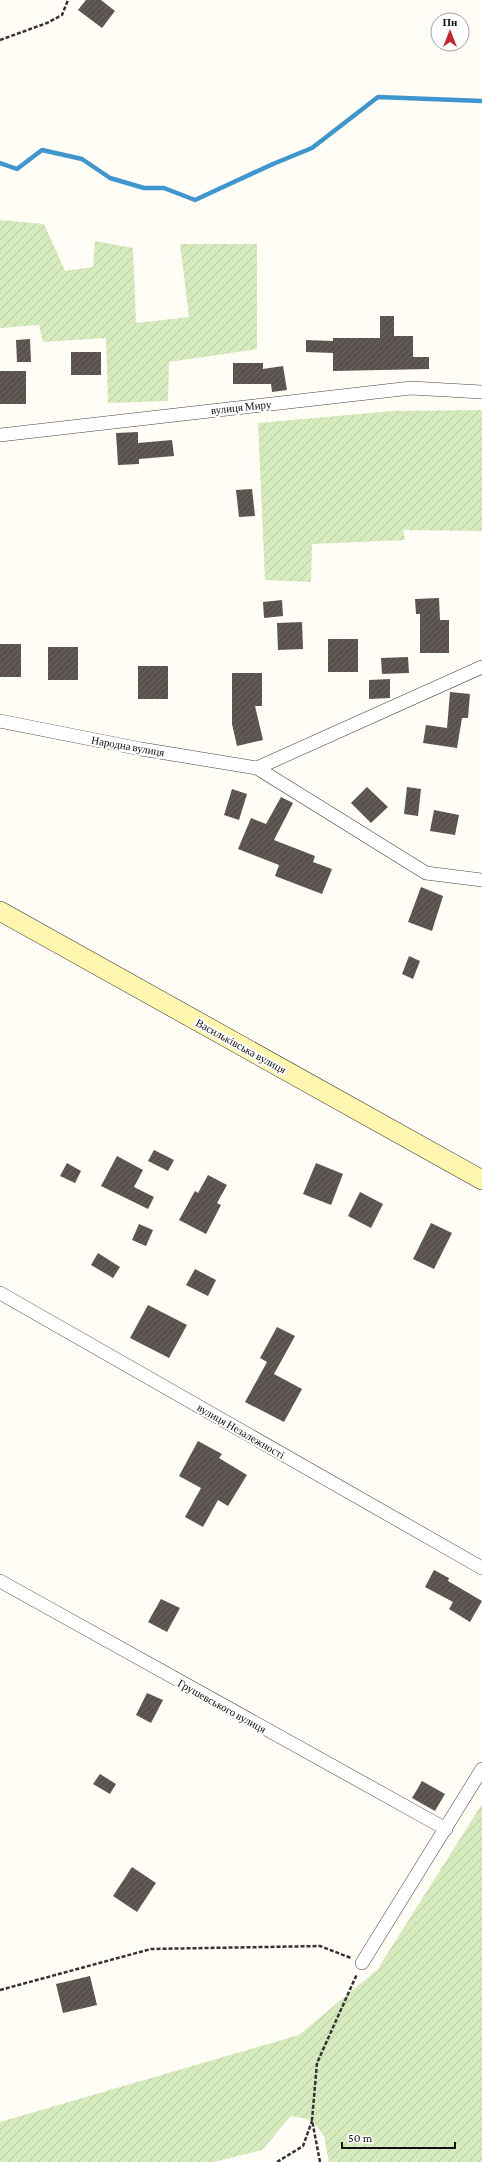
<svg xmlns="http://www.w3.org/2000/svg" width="482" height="2162" font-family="'Crimson Pro',serif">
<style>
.garden{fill:url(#garden-furrows)}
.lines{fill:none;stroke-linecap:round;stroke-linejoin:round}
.stream{stroke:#3f96cf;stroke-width:4.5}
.building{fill:url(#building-hatch)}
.street-casing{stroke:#444;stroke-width:14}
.secondary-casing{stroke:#333;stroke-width:20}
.path{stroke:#333;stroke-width:2.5;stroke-dasharray:4 2;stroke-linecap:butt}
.street{stroke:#fff;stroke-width:13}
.secondary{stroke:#fff6b0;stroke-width:19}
.labels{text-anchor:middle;stroke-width:4;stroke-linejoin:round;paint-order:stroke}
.street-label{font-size:11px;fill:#111;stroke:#fff}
</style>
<defs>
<pattern id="garden-furrows" width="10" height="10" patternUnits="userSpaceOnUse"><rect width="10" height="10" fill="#d5ebbd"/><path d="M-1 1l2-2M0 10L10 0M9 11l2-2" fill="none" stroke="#b6c8a1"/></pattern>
<pattern id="building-hatch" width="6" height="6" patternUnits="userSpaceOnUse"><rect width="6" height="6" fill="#5a524d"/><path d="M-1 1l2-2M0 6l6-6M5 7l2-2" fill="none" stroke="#6d6662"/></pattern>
</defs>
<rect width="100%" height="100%" fill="#fffdf5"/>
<g class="garden">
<path d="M0,220L44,224L65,271L93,267L95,241L133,248L136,323L189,317L180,244H257V349L169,362L168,401L108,403L106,338L43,342L39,325L0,328Z"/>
<path d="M482,410V531L403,530L405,540L312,544L311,582L265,580L258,423L393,411Z"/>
<path d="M482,1804V2162H329L324,2136L312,2120L291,2116L262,2150L214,2162H0V2122L299,2035L377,1970Z"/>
</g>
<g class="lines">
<path class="stream" d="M0,163L17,169L42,150L82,159L110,178L144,188H164L195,200L273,164L312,148L378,97L482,101"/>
</g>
<g class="building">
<path d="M86,0H101L115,11L102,28L78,10Z"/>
<path d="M380,316H394V336H413V357H429V369L333,371V353L306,352V340L333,341V338H380Z"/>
<path d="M30,339L31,362H17L16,340Z"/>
<rect x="71" y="352" width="30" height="23"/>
<path d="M233,363H263V369L283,366L287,390L272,392L271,384H233Z"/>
<rect x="0" y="371" width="26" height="33"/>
<path d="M138,432V443L172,440L174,456L139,459V464L118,465L116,433Z"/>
<path d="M252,489L255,516L239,517L236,490Z"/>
<path d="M439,598L440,620H449V653H420V614H416L415,599Z"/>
<path d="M282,600L283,616L264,618L263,602Z"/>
<path d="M302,622L303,649L278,650L277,623Z"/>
<rect x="328" y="639" width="30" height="33"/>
<rect x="0" y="644" width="21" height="33"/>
<rect x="48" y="647" width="30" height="33"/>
<path d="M408,657L409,673L382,674L381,658Z"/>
<rect x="138" y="666" width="30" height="33"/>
<path d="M232,673H262V706H255L263,740L237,746L232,724Z"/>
<path d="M390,679V698L369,699V680Z"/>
<path d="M450,692L470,694L468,718H462L457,748L423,743L426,725L447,728Z"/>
<path d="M367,787L388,807L371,823L351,803Z"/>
<path d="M407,787L421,789L418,816L404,814Z"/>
<path d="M232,789L247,794L239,820L224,815Z"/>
<path d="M281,797L293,803L274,840L315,856L313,862L332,869L322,894L275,876L279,865L238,849L251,818L266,824Z"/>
<path d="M434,810L459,815L455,835L430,831Z"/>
<path d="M421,887L443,896L432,931L408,922Z"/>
<path d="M409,956L420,961L413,979L402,974Z"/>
<path d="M154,1150L174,1160L168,1171L148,1161Z"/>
<path d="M117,1156L143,1170L134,1187L154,1197L148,1209L101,1186Z"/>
<path d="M67,1163L81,1171L75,1183L60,1176Z"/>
<path d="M316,1163L343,1174L331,1205L303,1194Z"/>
<path d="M208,1175L227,1185L217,1203L221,1205L206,1234L179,1220L195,1191L198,1193Z"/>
<path d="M360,1192L383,1204L371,1228L348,1216Z"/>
<path d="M431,1223L452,1233L434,1269L413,1259Z"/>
<path d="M139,1224L153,1230L146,1246L132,1240Z"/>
<path d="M98,1253L120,1267L113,1278L91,1265Z"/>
<path d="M195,1269L216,1280L208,1296L186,1285Z"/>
<path d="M148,1305L187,1325L169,1358L130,1338Z"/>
<path d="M277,1327L295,1336L274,1374L302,1389L284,1422L245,1402L267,1362L260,1358Z"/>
<path d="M198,1441L222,1454L219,1458L247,1475L228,1506L218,1500L203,1527L185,1517L201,1488L179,1476Z"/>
<path d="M434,1570L449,1578L448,1581L482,1601L470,1622L449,1609L453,1602L425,1587Z"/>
<path d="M161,1599L180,1608L167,1632L148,1622Z"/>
<path d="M147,1693L163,1700L151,1723L136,1715Z"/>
<path d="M100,1774L116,1784L110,1794L93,1784Z"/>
<path d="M422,1781L445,1794L435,1811L412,1798Z"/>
<path d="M132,1867L156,1883L137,1912L113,1896Z"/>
<path d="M90,1976L97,2005L63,2013L56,1984Z"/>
</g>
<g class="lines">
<g class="street-casing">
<g id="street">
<path d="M0,435L411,388L482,392"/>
<path d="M0,721L141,749L257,768L482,667"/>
<path d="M257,768L426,873L482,880"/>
<path d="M0,1293L482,1568"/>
<path d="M0,1581L446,1829"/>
<path d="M362,1963L482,1769"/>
</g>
</g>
<g class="secondary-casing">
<path id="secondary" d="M0,911L482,1180"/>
</g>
<g class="path">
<path d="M0,40L47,23L62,15L68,0"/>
<path d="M0,1990L151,1949L320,1946L351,1958"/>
<path d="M277,2162L303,2146L312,2121"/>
<path d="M320,2162L312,2120L317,2063L357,1974"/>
</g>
<use href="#street" class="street"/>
<use href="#secondary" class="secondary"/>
</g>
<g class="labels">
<g class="street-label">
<text transform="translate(241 407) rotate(-6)" y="4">вулиця Миру</text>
<text transform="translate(128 746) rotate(10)" y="4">Народна вулиця</text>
<text transform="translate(241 1046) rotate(29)" y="4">Васильківська вулиця</text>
<text transform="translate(241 1431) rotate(30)" y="4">вулиця Незалежності</text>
<text transform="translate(222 1706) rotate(29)" y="4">Грушевського вулиця</text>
</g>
</g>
<g transform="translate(450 32)"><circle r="19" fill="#ffffff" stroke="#a0a0a0"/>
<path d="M0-3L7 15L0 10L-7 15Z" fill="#c4262e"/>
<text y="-6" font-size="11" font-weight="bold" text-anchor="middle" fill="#111111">Пн</text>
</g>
<path d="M342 2142v6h113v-6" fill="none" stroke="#111111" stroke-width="2"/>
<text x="348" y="2142" font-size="12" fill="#111111" stroke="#ffffff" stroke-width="3" paint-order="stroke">50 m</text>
</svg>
